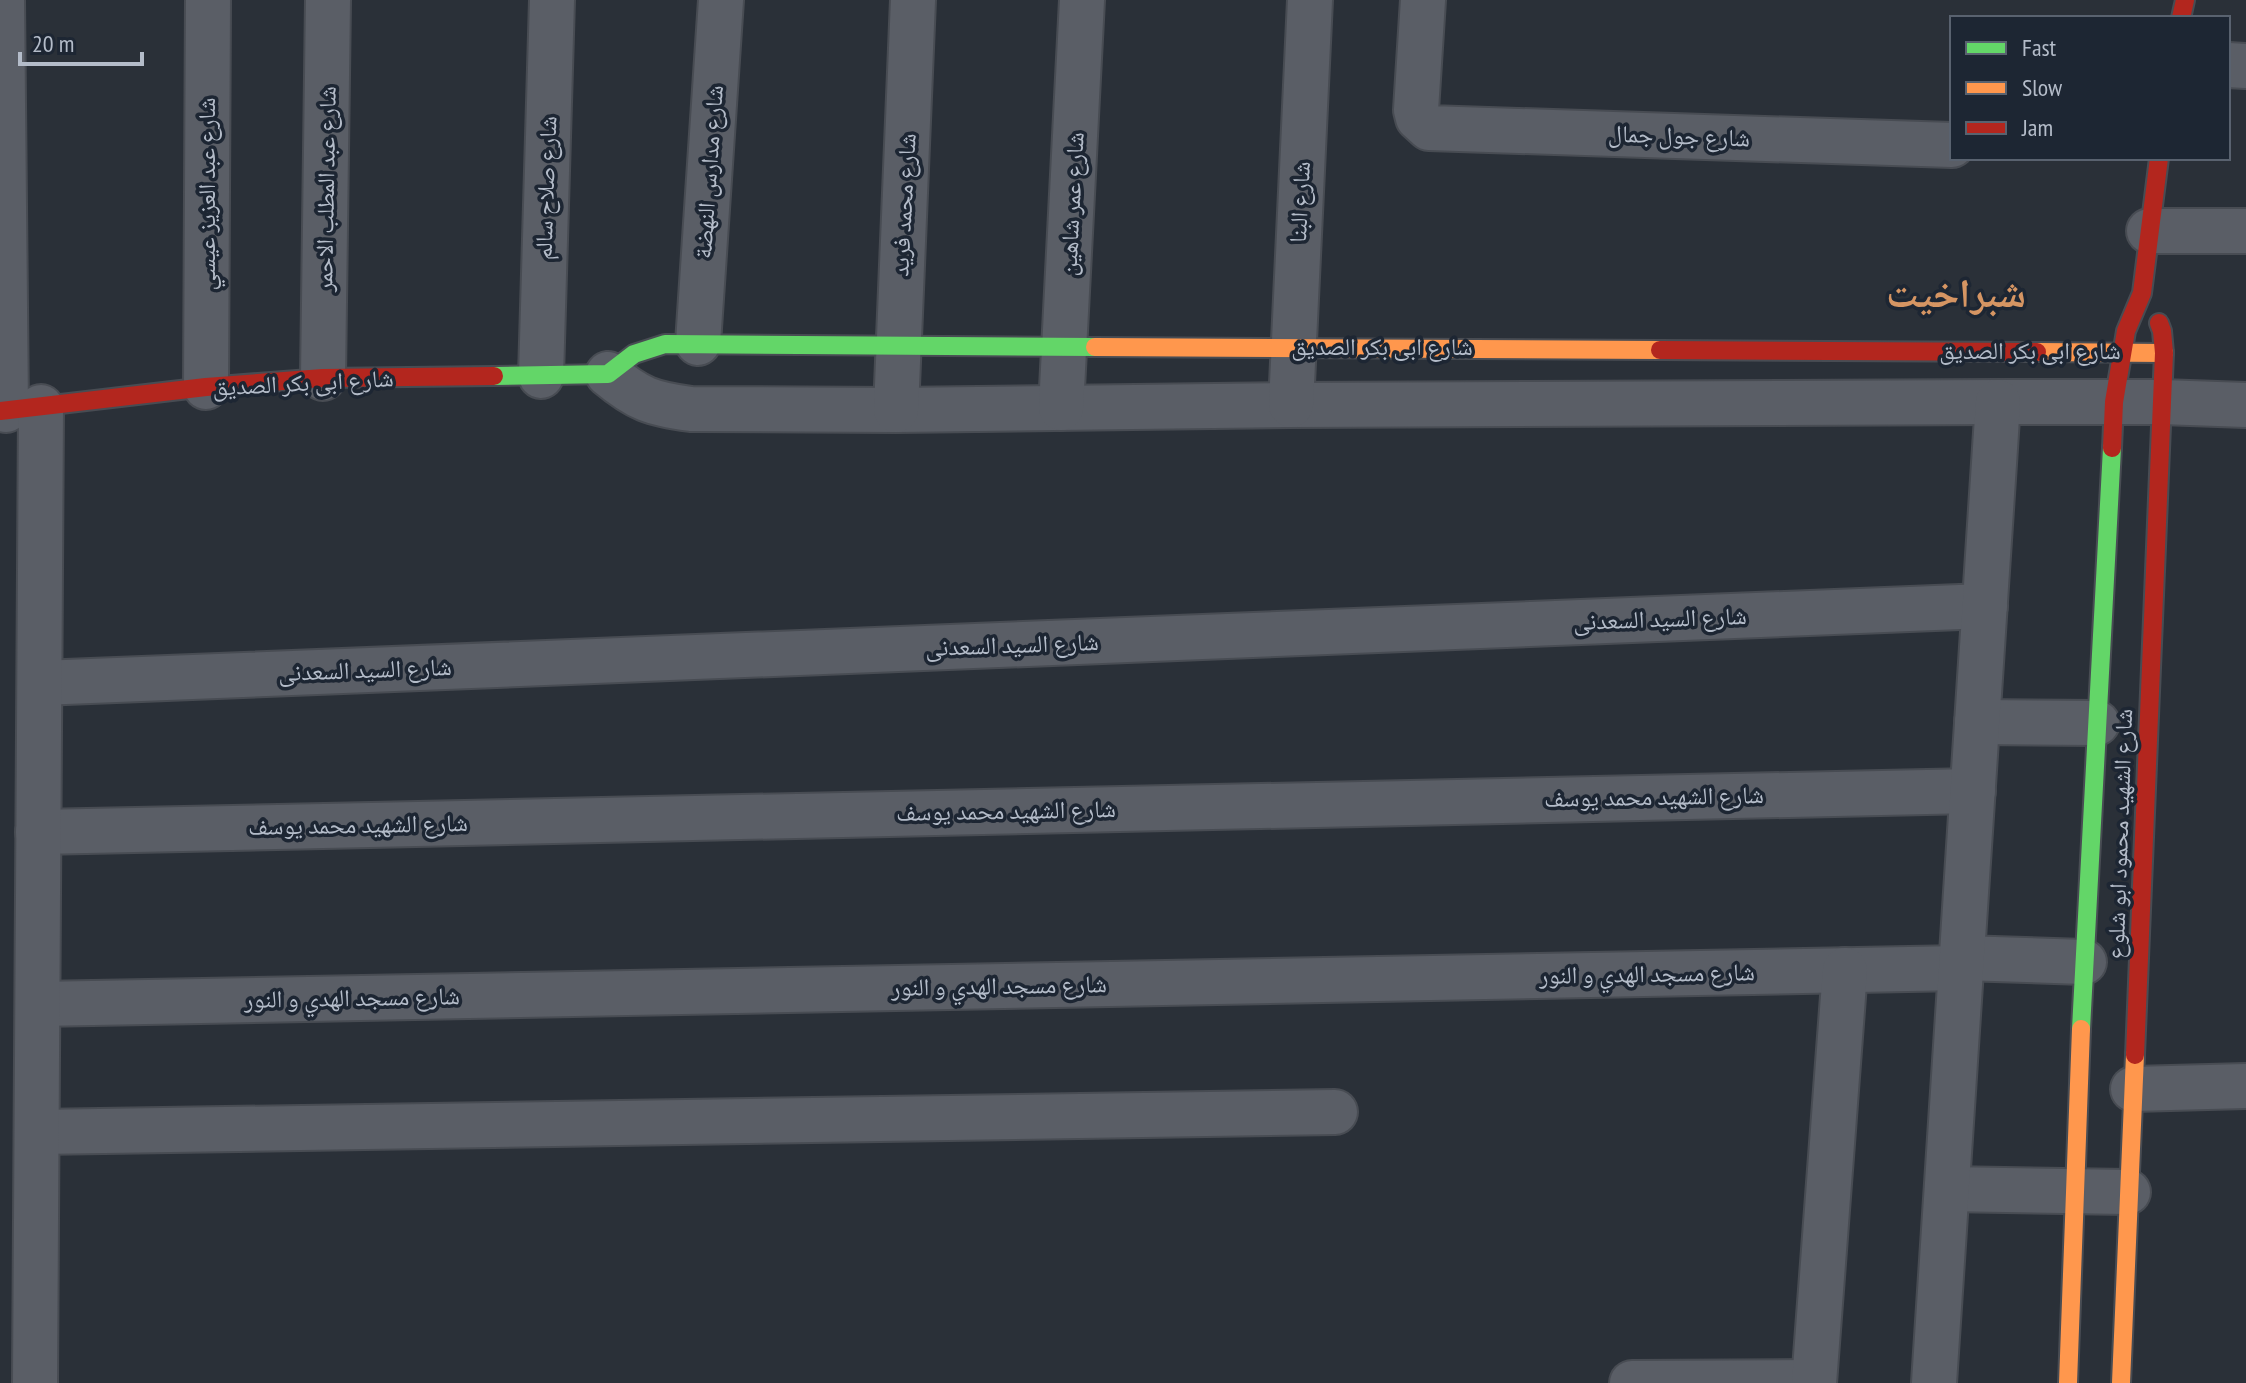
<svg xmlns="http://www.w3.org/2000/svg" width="2246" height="1383" font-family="'PT Sans Narrow','Noto Naskh Arabic',sans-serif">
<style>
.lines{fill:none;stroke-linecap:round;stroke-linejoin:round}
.street-casing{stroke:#484c53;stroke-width:48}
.fast-casing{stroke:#484c53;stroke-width:22}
.slow-casing{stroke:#484c53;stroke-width:22}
.jam-casing{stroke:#484c53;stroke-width:22}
.street{stroke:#5a5e66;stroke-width:44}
.fast{stroke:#63d668;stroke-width:18}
.slow{stroke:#ff974d;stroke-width:18}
.jam{stroke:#b3261e;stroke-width:18}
.labels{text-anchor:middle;stroke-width:7;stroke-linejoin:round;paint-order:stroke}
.street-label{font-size:24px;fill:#b4bcc9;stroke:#1d2633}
.town-label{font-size:40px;font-weight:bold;fill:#d59563;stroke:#1d2633}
</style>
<rect width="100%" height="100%" fill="#2a3038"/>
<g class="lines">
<g class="street-casing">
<g id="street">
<path d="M2,0L6,410"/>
<path d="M1423,0L1416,110L1418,118L1429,128L1952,145"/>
<path d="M2228,65L2246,66"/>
<path d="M2149,231H2246"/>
<path d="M698,343L721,0"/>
<path d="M608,374C638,399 652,404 691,409L896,410L1291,405L1998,402H2162L2246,405"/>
<path d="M541,376L552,0"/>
<path d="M323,378L328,0"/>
<path d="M206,387L208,0"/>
<path d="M1291,405L1310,0"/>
<path d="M1061,408L1082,0"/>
<path d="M896,410L913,0"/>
<path d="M40,683L1985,606"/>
<path d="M1977,722L2097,723"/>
<path d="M38,832L1973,791"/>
<path d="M1962,958L2084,962"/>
<path d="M38,1004L1961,968"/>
<path d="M2133,1089L2246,1086"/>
<path d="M37,1132L1335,1112"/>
<path d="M1947,1189L2128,1192"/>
<path d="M35,1383L41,407"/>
<path d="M1632,1383L1814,1382"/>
<path d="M1814,1383L1845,970"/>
<path d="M1934,1383L1998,402"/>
</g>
</g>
<g class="fast-casing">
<g id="fast">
<path d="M494,376L608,374L634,354L665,344L1095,347"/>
<path d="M2081,1029L2112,448"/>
</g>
</g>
<g class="slow-casing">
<g id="slow">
<path d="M1095,347L1660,350"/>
<path d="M2037,352L2164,353"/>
<path d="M2068,1383L2081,1029"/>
<path d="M2121,1383L2135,1055"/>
</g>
</g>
<g class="jam-casing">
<g id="jam">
<path d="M2181,18L2185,0"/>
<path d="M1660,350L2037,352"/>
<path d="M0,411L206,387L323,378L494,376"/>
<path d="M2112,448L2114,402L2126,331L2142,293L2159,158"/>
<path d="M2135,1055L2164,353L2162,331L2159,323"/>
</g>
</g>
<use href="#street" class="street"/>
<use href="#fast" class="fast"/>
<use href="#slow" class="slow"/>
<use href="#jam" class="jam"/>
</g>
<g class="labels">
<g class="street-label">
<text transform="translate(1679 136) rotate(2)" y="8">شارع جول جمال</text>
<text transform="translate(709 172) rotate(-86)" y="8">شارع مدارس النهضة</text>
<text transform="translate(546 188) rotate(-88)" y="8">شارع صلاح سالم</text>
<text transform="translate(326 189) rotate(-89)" y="8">شارع عبد المطلب الاحمر</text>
<text transform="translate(207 194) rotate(-90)" y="8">شارع عبد العزيز عيسي</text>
<text transform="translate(1300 202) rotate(-87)" y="8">شارع البنا</text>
<text transform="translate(1072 204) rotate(-87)" y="8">شارع عمر شاهين</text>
<text transform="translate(904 205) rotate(-87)" y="8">شارع محمد فريد</text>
<text x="1382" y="355">شارع ابى بكر الصديق</text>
<text x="2030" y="359">شارع ابى بكر الصديق</text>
<text transform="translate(303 383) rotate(-3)" y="8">شارع ابى بكر الصديق</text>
<text transform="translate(1660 619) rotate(-2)" y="8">شارع السيد السعدنى</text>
<text transform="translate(1012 645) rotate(-2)" y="8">شارع السيد السعدنى</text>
<text transform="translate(365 670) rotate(-2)" y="8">شارع السيد السعدنى</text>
<text transform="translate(1654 797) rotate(-1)" y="8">شارع الشهيد محمد يوسف</text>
<text transform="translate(1006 811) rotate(-1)" y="8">شارع الشهيد محمد يوسف</text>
<text transform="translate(358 825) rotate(-1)" y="8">شارع الشهيد محمد يوسف</text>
<text transform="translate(2120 834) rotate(-88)" y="8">شارع الشهيد محمود ابو شلوع</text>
<text transform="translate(1647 974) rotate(-1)" y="8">شارع مسجد الهدي و النور</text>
<text transform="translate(999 986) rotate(-1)" y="8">شارع مسجد الهدي و النور</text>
<text transform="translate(352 998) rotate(-1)" y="8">شارع مسجد الهدي و النور</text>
</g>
<g class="town-label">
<text x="1956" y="307">شبراخيت</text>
</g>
</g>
<rect x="1950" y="16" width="280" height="144" fill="#1d2633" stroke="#59626f" stroke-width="2"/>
<rect x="1966" y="42" width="40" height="12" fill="#63d668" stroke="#59626f" stroke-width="2"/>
<text x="2022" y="56" font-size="24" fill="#b4bcc9">Fast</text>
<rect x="1966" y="82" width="40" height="12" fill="#ff974d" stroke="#59626f" stroke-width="2"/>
<text x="2022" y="96" font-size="24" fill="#b4bcc9">Slow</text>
<rect x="1966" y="122" width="40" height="12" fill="#b3261e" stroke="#59626f" stroke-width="2"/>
<text x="2022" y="136" font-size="24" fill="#b4bcc9">Jam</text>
<path d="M20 52v12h122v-12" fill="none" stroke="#b4bcc9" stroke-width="4"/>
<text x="32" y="52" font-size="24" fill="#b4bcc9" stroke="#1d2633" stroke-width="6" paint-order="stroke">20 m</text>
</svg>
